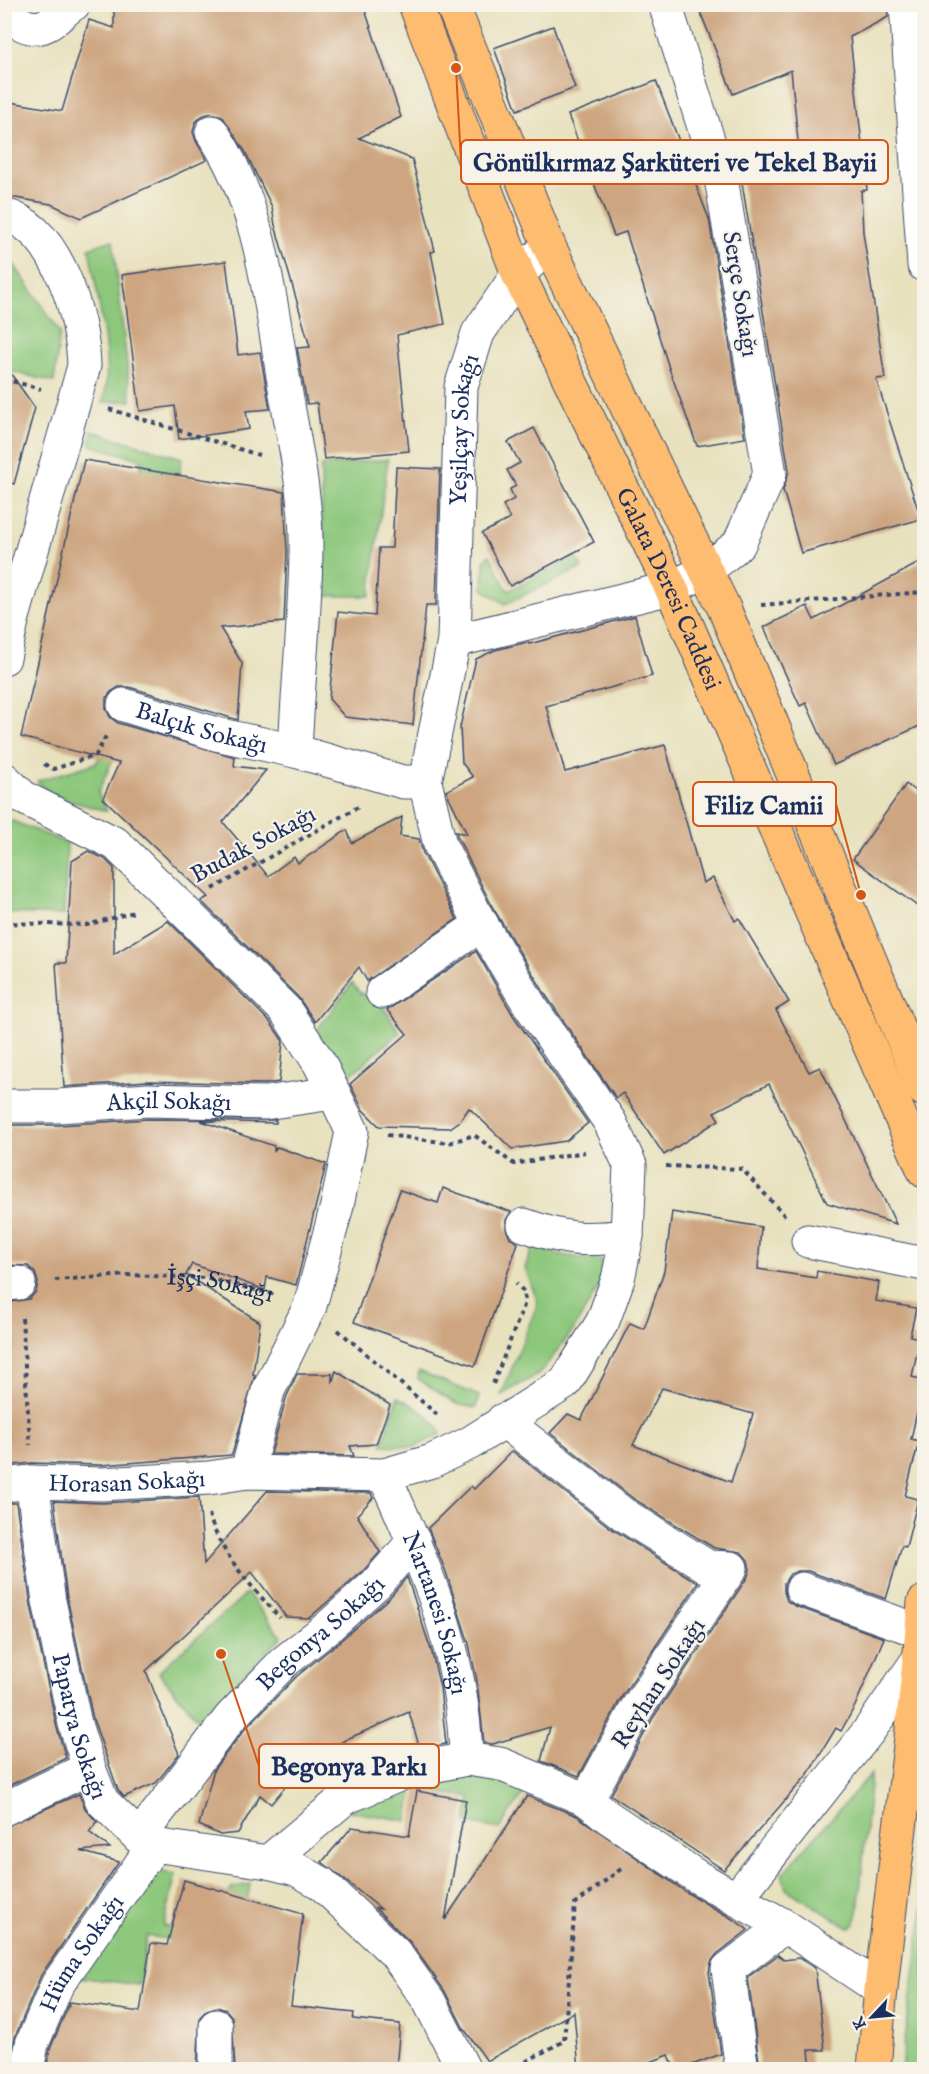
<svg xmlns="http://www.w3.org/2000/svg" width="929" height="2074" font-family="'IM FELL English',serif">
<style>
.green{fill:#8cc77c;stroke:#547b6d;stroke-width:1.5}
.building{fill:#cda681;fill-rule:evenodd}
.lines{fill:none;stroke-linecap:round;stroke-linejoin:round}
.minor-casing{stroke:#3a4a6c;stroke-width:35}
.major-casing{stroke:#3a4a6c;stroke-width:35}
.path{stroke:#3a4a6c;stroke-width:4;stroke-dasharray:4.5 4.5;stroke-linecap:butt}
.minor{stroke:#fff;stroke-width:33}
.major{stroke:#fdbc6f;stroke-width:33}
.labels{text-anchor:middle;stroke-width:4.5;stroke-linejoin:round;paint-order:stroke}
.street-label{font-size:24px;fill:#1b2f5e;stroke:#f7f3e8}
.leader{fill:none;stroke:#d45514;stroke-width:2}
.callout-dot{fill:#d45514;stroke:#f7f3e8;stroke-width:2}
.callout{fill:#f7f3e8;stroke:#d45514;stroke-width:2}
.callout-label{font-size:26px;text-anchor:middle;font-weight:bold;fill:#1b2f5e}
</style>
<rect width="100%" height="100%" fill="#f7f3e8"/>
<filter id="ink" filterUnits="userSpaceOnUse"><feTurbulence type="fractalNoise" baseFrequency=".0167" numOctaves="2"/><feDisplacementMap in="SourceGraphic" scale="12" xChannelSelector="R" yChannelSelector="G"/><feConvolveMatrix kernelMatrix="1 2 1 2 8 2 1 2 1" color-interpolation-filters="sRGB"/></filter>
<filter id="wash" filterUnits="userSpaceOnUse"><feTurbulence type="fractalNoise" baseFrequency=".008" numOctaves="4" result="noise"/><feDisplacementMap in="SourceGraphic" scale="24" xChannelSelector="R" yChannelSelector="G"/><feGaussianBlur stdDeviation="1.35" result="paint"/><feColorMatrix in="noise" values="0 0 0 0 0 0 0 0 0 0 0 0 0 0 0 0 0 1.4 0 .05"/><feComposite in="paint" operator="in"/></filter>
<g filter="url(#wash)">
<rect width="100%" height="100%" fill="#e8e1be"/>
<g class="green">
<path d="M113,240L131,401L103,402C114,363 96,290 89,248Z"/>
<path d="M4,250L60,332L54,382L5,370Z"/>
<path d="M92,431L182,458L166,549L126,539L142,460L91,445Z"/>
<path d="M388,459L370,596H324L321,466Z"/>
<path d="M490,555L508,591L576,556L582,568L505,604L483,589L484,561Z"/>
<path d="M121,723L128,725L98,793L107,811L52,796L37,781L96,763Z"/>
<path d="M5,818L67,843L64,915L5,913Z"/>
<path d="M352,983L360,993L376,997L400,1032L347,1078L316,1031Z"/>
<path d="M533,1247L561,1255L602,1261L601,1283L572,1332L539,1374L501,1395L538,1303L525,1268Z"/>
<path d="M419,1371L479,1396L476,1408L456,1404L418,1379Z"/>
<path d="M398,1397C415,1407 433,1415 441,1434L415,1447L382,1445Z"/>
<path d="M247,1593L282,1637L241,1677L201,1722L158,1672Z"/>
<path d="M468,1767L531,1783L499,1829L467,1823L470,1797L414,1789L407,1821L349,1811L409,1778Z"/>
<path d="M871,1774L858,1913L854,1925L849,1928L786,1889L782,1874Z"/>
<path d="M159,1872L176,1874L164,1926L219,1938L231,1888L250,1884L231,1991L215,1946L147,1936L139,1985L78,1977L139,1883Z"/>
<path d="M924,1901V2069H901Z"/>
</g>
<g id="blocks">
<g class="building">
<path d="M114,4H363L401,117L359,138L412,159L435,251L431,252L445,324L397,335L409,451L324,459L317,403L307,404L297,348L310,347L275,225L272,207L245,151L222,116L211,113L202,116L195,123L193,132L196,141L207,160L81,218L51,204L4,196V101L62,111L89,20L114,28Z"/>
<path d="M697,4H887L888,17L850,37L867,190L861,191L863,232L885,378L876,379L921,519L801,553L783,490L789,471L738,158L799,151L791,70L733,94Z"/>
<path d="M553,26L575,88L517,110L494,48Z"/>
<path d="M656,81L709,219L745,438L697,446L669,368L626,232L614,236L568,115Z"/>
<path d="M226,261L238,355L260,352L270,409L246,411L249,429L179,439L175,406L140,411L122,275Z"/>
<path d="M4,364L35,408L14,484L4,482Z"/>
<path d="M534,428L594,542L510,586L482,533L510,519L503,505L514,499L510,489L516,486L507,470L520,463L508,442Z"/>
<path d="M84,460L284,492L287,551L284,622L220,628L242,663L238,720L129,687H119L111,692L106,699V708L110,717L118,723L235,757L234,766L266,770L223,822L268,876L294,857L298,863L347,830L352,843L402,817L400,836L419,839L423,853L457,919L367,981L359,967L315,1022L298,997L201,901L208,897L103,798L119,763L21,737Z"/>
<path d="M396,467L440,469L436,605H426L413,725L345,717L329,699L338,612L375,616L379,548H392Z"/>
<path d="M924,560V724L834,765L806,703L800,706L764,627L807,606L814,620Z"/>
<path d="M635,616L652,676L546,706L565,772L665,745L703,883L713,878L735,921L739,918L789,1002L776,1010L809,1072L820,1067L896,1224L827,1203L769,1084L714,1112L719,1120L664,1155L623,1093L616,1098L545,994L493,908L458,838L456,832L467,834L446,791L473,777L462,763L460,727L476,659L495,650L528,642L529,644Z"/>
<path d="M906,784L924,798V911L853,859Z"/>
<path d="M88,851L105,859L114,868V954L168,921L270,1022L283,1041L279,1082L264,1084L147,1081L64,1087L56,963H66L72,861Z"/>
<path d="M476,951L513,1015L588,1123L566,1141L512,1149L469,1108L460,1121L450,1128L379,1126L363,1110L350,1084L407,1034L387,1010Z"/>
<path d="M148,1119L276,1120V1123L201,1121L274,1146V1151L277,1147L326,1164L296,1285L267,1277L265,1290L192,1264L186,1275L260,1322L253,1375H255L232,1455L101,1465L32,1463L4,1466V1303L29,1299L36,1292L38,1282L35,1273L28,1266L4,1265V1132H10V1125H59Z"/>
<path d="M443,1188L511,1212L506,1220V1229L510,1238L518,1243L475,1366L354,1322L400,1190L438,1203Z"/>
<path d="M672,1212L761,1227L758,1269L816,1278L817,1271L879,1282L876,1301L916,1308L910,1336L920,1338L912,1377L924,1380L911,1439L919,1441L905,1496L918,1499L906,1547L902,1546L886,1599L808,1571H798L790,1574L784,1583V1592L787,1601L795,1606L884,1638L855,1706L841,1731L836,1728L808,1774L724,1870L611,1795L653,1718L747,1578L750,1570L748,1560L741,1552L714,1548L634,1499L550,1433L568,1414L581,1420L630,1323L644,1329L664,1271ZM662,1388L753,1414L731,1482L633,1445Z"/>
<path d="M336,1371L390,1405L376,1444L350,1446L354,1456L271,1454L286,1398L297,1374H332V1383Z"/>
<path d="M512,1451L612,1529L698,1583L621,1698L579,1776L541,1761L550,1727L493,1744L484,1743L477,1681L469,1644L446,1572L428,1528L471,1486L474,1489Z"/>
<path d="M267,1491L371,1493L373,1498L357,1515L380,1552L363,1571L309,1618L286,1617L252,1572L146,1671L179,1754L156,1783L124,1797L118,1790L93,1719L67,1598L54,1501L102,1503L199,1497L204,1564Z"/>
<path d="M4,1503H16L31,1605L57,1728L66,1758L4,1788Z"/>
<path d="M407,1577L432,1653L440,1688L446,1744L420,1749L409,1712L347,1739L305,1763L271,1804L260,1795L238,1833L220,1835L199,1825L214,1769L244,1730L297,1676L339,1642L389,1598Z"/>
<path d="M417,1791L466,1800L445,1920L527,1796L577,1816L686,1892L736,1921L748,1930L717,1954L711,1962L709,1972L721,2054L679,2070H675L669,2055L629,2070H579L574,2012L487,2061L464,2029L444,1990L410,1942L375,1908L381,1909L322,1862L352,1827L409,1836Z"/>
<path d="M79,1794L85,1808L97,1822L89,1832L110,1848L80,1851L119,1862L41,1975L15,2037L9,2070H4V1827Z"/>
<path d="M184,1880L303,1914L291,2006L354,2013L353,2019L400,2024L396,2070H235L232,2017L226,2010L217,2007L207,2010L200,2017L197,2070H46L50,2049L70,2002L140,2012L151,1943L167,1945Z"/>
<path d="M778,1955L784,1960L799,1958L815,1968L825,2050H809L811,2070H760L748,1977Z"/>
</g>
</g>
</g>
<g filter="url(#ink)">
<use href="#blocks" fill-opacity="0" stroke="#3a4a6c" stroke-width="1.5"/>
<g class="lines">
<g class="minor-casing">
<g id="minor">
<path d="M906,4L924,265"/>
<path d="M4,9C13,21 31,33 46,25C56,21 63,10 74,4"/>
<path d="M212,132C262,205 270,302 285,388C294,442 307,496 306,551C305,618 298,685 295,751L403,782H425"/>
<path d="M4,215C58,227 83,319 84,366L12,621L4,658"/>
<path d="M454,641L671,588L707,570L739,544L770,474L722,184L665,4"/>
<path id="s2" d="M124,705L216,734L295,751"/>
<path d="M4,779L24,798L116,844L285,1010L320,1064L352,1131L337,1206L310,1306L268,1391L247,1472"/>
<path d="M382,992L482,924"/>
<path id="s3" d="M4,1106H58L148,1100L265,1103L333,1093"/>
<path d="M524,1225C566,1240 583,1241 627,1236"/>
<path d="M808,1241L924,1264"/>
<path d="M4,1284L19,1283"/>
<path d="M503,1420L623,1514L708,1567L731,1568L637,1708L587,1800"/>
<path id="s4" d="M384,1475C426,1567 464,1656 466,1759"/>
<path id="s5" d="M32,1482L49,1601L75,1724L89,1768L102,1801L139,1837L154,1845L268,1862L296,1869L321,1883L395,1953L429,2001L464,2070"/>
<path id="s6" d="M4,1485L32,1482L101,1484L209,1478L247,1472L384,1475L432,1461L470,1443L565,1383L603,1321L618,1279L627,1236L630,1165L610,1122L529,1004L477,917L440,845L425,782L454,641L461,387L478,333L518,274L549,246"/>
<path d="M802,1589L922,1632"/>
<path d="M4,1809L89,1768"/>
<path id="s7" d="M139,1837L230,1718L284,1662L327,1628L376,1584L414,1541"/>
<path d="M268,1862L345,1798L408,1771L466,1759L500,1764L587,1800L608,1817L696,1876L736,1899"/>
<path d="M880,1989L785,1926L736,1899L868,1732L918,1660"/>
<path d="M216,2026V2070"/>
<path id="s8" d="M27,2070L32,2044L57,1985L154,1845"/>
<path d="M742,2070L728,1969L785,1926"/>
</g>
</g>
<g class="major-casing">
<g id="major">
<path id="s9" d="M415,4L518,274L671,588L924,1171"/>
<path d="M452,4L549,246L724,608L924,1090"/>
<path d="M874,2070C885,1913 913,1759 924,1602"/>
</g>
</g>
<g class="path">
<path d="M4,379L41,389"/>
<path d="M109,409L259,455"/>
<path d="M761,605L924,592"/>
<path d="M44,764L54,769L96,755L107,734"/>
<path d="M213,889L358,807"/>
<path d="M4,923L87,925L134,912"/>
<path d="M387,1135L449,1143L474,1135L514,1164L585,1152"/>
<path d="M666,1166L742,1169L785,1216"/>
<path id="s1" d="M55,1280L127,1275L207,1278L276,1295"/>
<path d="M22,1318L30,1445"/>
<path d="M338,1330L440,1417"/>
<path d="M493,1384L525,1303L524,1292L516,1283"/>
<path d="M209,1514C219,1553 253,1588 280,1618"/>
<path d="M510,2070L564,2041L575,1904L621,1869"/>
</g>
<use href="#minor" class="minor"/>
<use href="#major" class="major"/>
</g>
</g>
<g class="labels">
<g class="street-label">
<text transform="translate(741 294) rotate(81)" y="8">Serçe Sokağı</text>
<text dy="8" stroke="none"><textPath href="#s6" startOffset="1611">Yeşilçay Sokağı</textPath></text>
<text dy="8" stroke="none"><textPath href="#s9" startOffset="638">Galata Deresi Caddesi</textPath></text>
<text dy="8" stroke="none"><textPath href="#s2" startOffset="81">Balçık Sokağı</textPath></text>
<text transform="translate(253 844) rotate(-28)" y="8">Budak Sokağı</text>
<text dy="8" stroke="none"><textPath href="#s3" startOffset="165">Akçil Sokağı</textPath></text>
<text dy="8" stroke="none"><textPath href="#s1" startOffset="166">İşçi Sokağı</textPath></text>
<text dy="8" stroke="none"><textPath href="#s6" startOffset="123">Horasan Sokağı</textPath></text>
<text dy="8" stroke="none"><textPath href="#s4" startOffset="148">Nartanesi Sokağı</textPath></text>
<text dy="8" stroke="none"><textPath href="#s7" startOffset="274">Begonya Sokağı</textPath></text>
<text transform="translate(658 1683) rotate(-57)" y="8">Reyhan Sokağı</text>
<text dy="8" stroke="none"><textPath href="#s5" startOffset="249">Papatya Sokağı</textPath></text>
<text dy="8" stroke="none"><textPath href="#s8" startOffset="130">Hüma Sokağı</textPath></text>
</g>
</g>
<path class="leader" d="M456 68L461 162M861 895L836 804M221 1654L259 1766"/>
<g class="callout-dot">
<circle cx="456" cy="68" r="6"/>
<circle cx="861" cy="895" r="6"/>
<circle cx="221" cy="1654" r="6"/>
</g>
<g class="callout">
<rect x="461" y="140" width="427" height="44" rx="6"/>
<rect x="693" y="782" width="143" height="44" rx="6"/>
<rect x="259" y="1744" width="180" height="44" rx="6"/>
</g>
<g class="callout-label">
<text x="675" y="171">Gönülkırmaz Şarküteri ve Tekel Bayii</text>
<text x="764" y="814">Filiz Camii</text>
<text x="349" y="1775">Begonya Parkı</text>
</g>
<rect width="929" height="2074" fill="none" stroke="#f7f3e8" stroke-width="24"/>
<g transform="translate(872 2017) rotate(244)" stroke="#f7f3e8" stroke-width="4.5" paint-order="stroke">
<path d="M0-4.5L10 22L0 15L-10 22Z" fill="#1b2f5e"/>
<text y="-9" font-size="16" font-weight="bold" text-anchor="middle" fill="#1b2f5e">K</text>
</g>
</svg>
